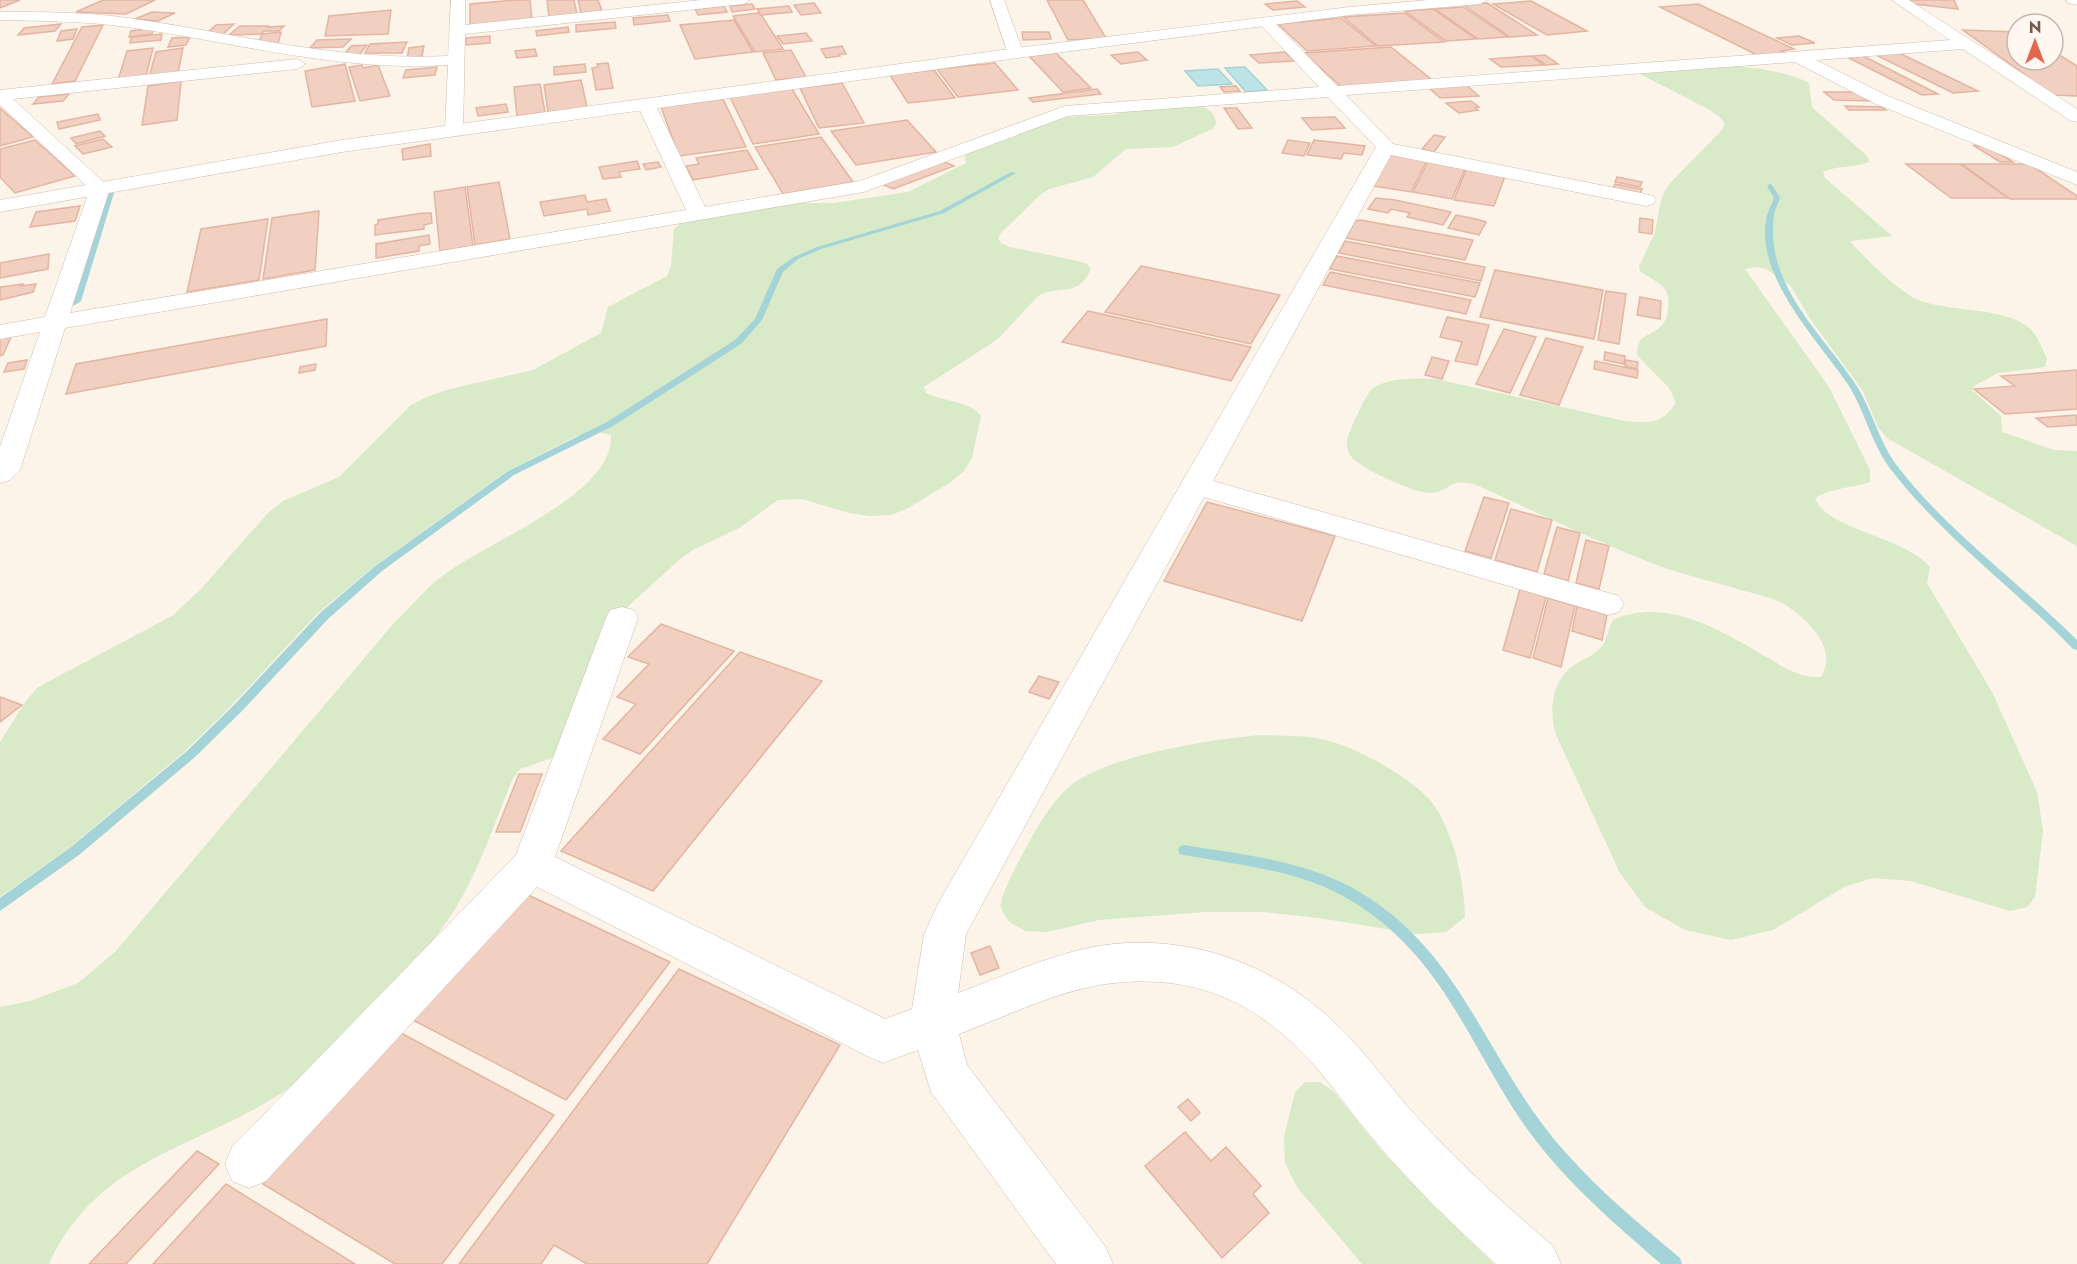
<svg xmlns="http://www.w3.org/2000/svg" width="2077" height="1264" font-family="Jost,sans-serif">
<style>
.green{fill:#d8eac7}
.water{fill:#bde3e6;stroke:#a4d4d8;stroke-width:1.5}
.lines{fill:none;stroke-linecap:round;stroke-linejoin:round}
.stream{fill:#a4d4d8;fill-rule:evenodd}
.building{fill:#f1d0c1;stroke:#e4b5a2;stroke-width:1.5}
.minor-casing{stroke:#d1bcb1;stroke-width:1}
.tertiary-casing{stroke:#d1bcb1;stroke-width:1}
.secondary-casing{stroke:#d4bcaf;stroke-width:1}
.minor{fill:#fff;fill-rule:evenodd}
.tertiary{fill:#fff;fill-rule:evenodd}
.secondary{fill:#fff;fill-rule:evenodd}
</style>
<rect width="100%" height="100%" fill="#fcf3e9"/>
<g class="green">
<path d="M1726,65C1753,68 1784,70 1809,83L1812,107L1868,157L1869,162C1854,168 1838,165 1823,172L1825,178L1892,236L1850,241C1861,255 1900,292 1916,299C1948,313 2002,306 2028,327C2037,334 2042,348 2047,359L2045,367L1998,373L1974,386L1972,390L2001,416L2002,432L2054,450L2077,451V546L1887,438L1878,427L1863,391L1811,320L1790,285L1766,269L1757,267L1745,269L1829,387L1870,470V482C1852,488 1830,488 1815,498C1826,530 1904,536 1930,567L1927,583L1992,692L2037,792L2043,831L2035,897L2027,907L2010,911L1911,881L1873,878L1846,886L1773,930L1731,940L1685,930L1645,907L1620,873L1556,735C1549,712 1551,684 1571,667C1581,660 1594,656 1602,646C1608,639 1608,628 1613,620C1665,597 1718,629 1763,655C1782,666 1798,678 1821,677C1839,648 1807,619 1784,604C1772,597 1755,594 1741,590C1715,582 1688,576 1662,567C1598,543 1537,512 1474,484C1448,478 1451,491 1431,493C1417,494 1367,471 1356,461C1350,457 1346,449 1347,441C1349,431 1366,393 1373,388C1390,377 1417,378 1436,379L1625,421C1648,423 1663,425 1676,402L1669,388L1637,355C1637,331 1652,338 1663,324C1669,317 1671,294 1664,288C1658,281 1648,277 1640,271L1639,266L1655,233L1660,204L1664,192L1671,182L1722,130L1725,124L1720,117L1710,110L1638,73Z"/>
<path d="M1196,105C1206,107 1216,112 1216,124L1212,129L1173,147L1126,149L1093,177L1049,189L1039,196L1001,233L998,238L1001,243L1010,247L1078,261L1087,264L1091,269C1077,300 1057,283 1037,297L998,339L924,387L926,393C943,402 969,400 981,416L972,458L964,471L951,482L908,508L891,515L869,516L849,513L802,499L778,500L739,528L693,550L679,560L614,619L558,756L520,769L513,778C494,824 478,875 450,917C423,957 386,991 353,1025C330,1049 308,1076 280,1094C193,1150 97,1159 49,1264H0V1007L30,1001L78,983L115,952L395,622C410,608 424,590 441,577C482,544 615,495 611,435L597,432L577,436L507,471L372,568L317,614L230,707L184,752L69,848L0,897V742L26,701L38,687L172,616L201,589L268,513L283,501L339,477L411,405L429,396L450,389L533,370L601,333L608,307L667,276L671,267L674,229L683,221L799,203H834L908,192L966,163L964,154L1061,117L1112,115L1145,108Z"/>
<path d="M1261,735C1283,736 1307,735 1329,741C1358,748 1420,782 1436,808C1455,839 1464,881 1465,917L1446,932L1416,934L1319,918L1264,912H1205L1099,920L1047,932L1026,931L1009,922L1000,906C1005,885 1016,867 1026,848C1038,826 1049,805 1068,788C1102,756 1214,739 1261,735Z"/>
<path d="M1305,1082H1320L1334,1092L1381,1150L1430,1202L1494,1264H1362L1297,1187L1285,1163L1284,1137L1295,1092Z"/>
</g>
<g class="water">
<path d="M1245,67L1267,90L1246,92L1225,68Z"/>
<path d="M1218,69L1232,84L1198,86L1185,71Z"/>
</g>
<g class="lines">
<g class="stream">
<path d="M1011,172L1016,173L944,213L821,249L798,259L783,272L762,320L741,344L613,426L514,475L382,571L328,619L242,711L195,757L79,855L0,911V898L71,847L187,751L234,705L320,613L374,567L508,471L607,422L735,340L755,319L777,269L794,257L817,247L940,211Z"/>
<path d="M1770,184L1772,185L1780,198C1778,204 1775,209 1774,215C1773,221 1773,227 1773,233C1774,292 1823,336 1854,382C1872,408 1878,441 1898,467C1949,533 2018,581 2077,640V650L2073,649C2014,588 1944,538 1892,471C1871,444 1865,410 1847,383C1816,338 1753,274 1767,215C1769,209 1772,204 1774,198L1767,186Z"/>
<path d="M109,192L114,193L81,301L75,305H69V301L74,300Z"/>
<path d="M1184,845C1240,854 1300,860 1351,887C1452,943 1477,1035 1540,1121C1579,1174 1630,1216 1680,1258L1682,1264H1661C1615,1224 1567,1183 1530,1133C1467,1046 1444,951 1341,895C1293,869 1237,865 1184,855L1180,854L1178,850L1180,846Z"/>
</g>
</g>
<g class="building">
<path d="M0,0H20L0,8Z"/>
<path d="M103,0H155L126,14L76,12Z"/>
<path d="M515,0H530L532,20L470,26V4Z"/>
<path d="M547,0H574L577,14L549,17Z"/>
<path d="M578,0H598L602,11L581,13Z"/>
<path d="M1047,0H1083L1106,38L1068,40Z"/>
<path d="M1908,0H1954L1958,9L1914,4Z"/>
<path d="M1297,1L1305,7L1273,10L1265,4Z"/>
<path d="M1531,1L1587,31L1547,35L1493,4Z"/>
<path d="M814,3L821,13L801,15L794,5Z"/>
<path d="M1487,3L1537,35L1510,37L1462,4Z"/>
<path d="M752,4L755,9L732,12L730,6Z"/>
<path d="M1698,4L1794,49L1781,51L1786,53L1759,56L1660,7Z"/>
<path d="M724,6L727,12L698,15L695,9Z"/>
<path d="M789,6L792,12L761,15L757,9Z"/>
<path d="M1463,7L1508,37L1478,39L1435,9Z"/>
<path d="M1433,9L1476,39L1446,41L1405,11Z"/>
<path d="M391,10L388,34L325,36L329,16Z"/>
<path d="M152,12L175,13L158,21L135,19Z"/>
<path d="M758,13L762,16L783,49L755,52L733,16Z"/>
<path d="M1405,13L1444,42L1378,46L1343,17Z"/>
<path d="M668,15L670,21L634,25L633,18Z"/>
<path d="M1341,18L1376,46L1307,51L1278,24Z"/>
<path d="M734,20L753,52L695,59L680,25Z"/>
<path d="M615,22L616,28L576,32V25Z"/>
<path d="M61,24L55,31L18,35L24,28Z"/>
<path d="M234,24L223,34L205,35L216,25Z"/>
<path d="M103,25L75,81L52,84L82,27Z"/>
<path d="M240,26H269L267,27L284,26L279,31H264L261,34L229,35Z"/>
<path d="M568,27L569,32L537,36L536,31Z"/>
<path d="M77,29L73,39L57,41L61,31Z"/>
<path d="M146,29L153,30L152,34L129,37L131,31Z"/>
<path d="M1963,30L2017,32V60H2053V51L2077,66V96L2053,95Z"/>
<path d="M281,32L278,44L259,43L262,34Z"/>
<path d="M1022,32H1049L1051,39L1023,40Z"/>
<path d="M806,33L812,41L783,44L777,36Z"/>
<path d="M162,34L161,40L130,43L132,37Z"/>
<path d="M490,36V43L466,45V38Z"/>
<path d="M1799,36L1815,43L1792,45L1777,38Z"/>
<path d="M190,37L186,45L168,47L172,38Z"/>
<path d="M351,39L343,47L310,48L317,40Z"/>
<path d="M407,42L402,53H365L370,44Z"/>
<path d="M367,45L359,55L343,56L351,46Z"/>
<path d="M424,46L422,56L407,58L409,48Z"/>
<path d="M842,46L846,54H839L840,56L826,58L821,49Z"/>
<path d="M1391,47L1432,80L1340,86L1304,53Z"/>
<path d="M153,48L146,76L118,80L127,51Z"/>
<path d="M183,48L178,73L149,77L156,52Z"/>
<path d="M535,49L537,56L517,58L515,51Z"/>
<path d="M791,50L806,77L776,80L763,53Z"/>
<path d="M1138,52L1147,60L1121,64L1111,55Z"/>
<path d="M1285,52L1294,61L1259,63L1250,55Z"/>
<path d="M1897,52L1978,91L1953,93L1874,54Z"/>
<path d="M1056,53L1091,88L1063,92L1029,56Z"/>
<path d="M1545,55L1558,64L1546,65L1533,56Z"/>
<path d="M1861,55L1938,94L1922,95L1845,56Z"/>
<path d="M1531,56L1544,65L1501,67L1490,59Z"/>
<path d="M608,63L613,88L596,90L592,68L598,67L597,64Z"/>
<path d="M995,63L1018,90L958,97L937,69Z"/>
<path d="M345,64L355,101L312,107L305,71Z"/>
<path d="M585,64L586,72L554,75V67Z"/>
<path d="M362,65L363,68L378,65L390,96L360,101L349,67Z"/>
<path d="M437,67L435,75L403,78L406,70Z"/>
<path d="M934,70L955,98L908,103L890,75Z"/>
<path d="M581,80L587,107L548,112L544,85Z"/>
<path d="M181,81L177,120L142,125L148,86Z"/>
<path d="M842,83L864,123L819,128L800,88Z"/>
<path d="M540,84L545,112L517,116L514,87Z"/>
<path d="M1466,85L1479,96L1440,98L1428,87Z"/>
<path d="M1236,86L1240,91L1224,92L1220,87Z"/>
<path d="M792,89L819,134L753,144L730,97Z"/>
<path d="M1097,89L1101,94L1033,102L1029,98Z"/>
<path d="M1824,92H1858L1872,101L1834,100Z"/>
<path d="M69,94L63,101L33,104L39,97Z"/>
<path d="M723,99L746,147L679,156L661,107Z"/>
<path d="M1471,101L1479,107L1475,108L1478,110L1459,113L1446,103Z"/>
<path d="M506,104L508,112L478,116L476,108Z"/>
<path d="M1845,106L1882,107L1886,110H1849Z"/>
<path d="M0,108L33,137L0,146Z"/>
<path d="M1224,108H1237L1252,128L1238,129Z"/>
<path d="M98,114L100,120L59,129L57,122Z"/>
<path d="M1335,117L1345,128L1312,130L1302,118Z"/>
<path d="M907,120L936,152L856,165L831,131Z"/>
<path d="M100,131L105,136L76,144L71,138Z"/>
<path d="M1434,135L1445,137L1434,152L1422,149Z"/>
<path d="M821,137L853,182L783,194L755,147Z"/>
<path d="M103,139L112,147L83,154L75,146Z"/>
<path d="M35,140L75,176L15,193L0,177V149Z"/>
<path d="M1288,140L1310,143L1304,156L1282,153Z"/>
<path d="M1314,140L1365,146L1362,155L1344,153L1341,159L1307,155Z"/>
<path d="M430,144L431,156L403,160L402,149Z"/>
<path d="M1973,145L1991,148L2013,162H2000Z"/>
<path d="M747,150L758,169L693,180L686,166L699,164L696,158Z"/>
<path d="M1390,155L1427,160L1411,192L1373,186Z"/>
<path d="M637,161L640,169L619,172L621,177L603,179L599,167Z"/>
<path d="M942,161L954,166L893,189L882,184Z"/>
<path d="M658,162L661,167L646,170L643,164Z"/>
<path d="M1428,162L1465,169L1452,199L1413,192Z"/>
<path d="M1906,164H1960L2008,198H1951Z"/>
<path d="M1962,164H2029L2077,196V199H2010Z"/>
<path d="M1466,170L1505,176L1494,206L1454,200Z"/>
<path d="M1617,177L1642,182L1640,187L1615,182Z"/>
<path d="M499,182L510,239L475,245L467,187Z"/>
<path d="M1615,184L1642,189L1640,194L1613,188Z"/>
<path d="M465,187L473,246L440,251L434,192Z"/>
<path d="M585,195L587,202L606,199L610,211L588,215L587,209L544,216L540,202Z"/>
<path d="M1376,198L1395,200L1451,212L1443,225L1407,217L1410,213L1391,209L1388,213L1368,209Z"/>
<path d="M80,206L75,221L30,227L36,212Z"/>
<path d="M319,211L315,270L263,279L272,218Z"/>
<path d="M423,213H431L432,223L424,225V229L375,235V225L378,224V220Z"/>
<path d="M1456,215L1476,219L1486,222L1479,235L1448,228Z"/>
<path d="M1640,218L1653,220L1652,234L1639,232Z"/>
<path d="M268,219L259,280L187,292L201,229Z"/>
<path d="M1360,220L1473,240L1465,260L1346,238L1355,221Z"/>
<path d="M429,235L430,244L419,246V251L376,258V244Z"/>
<path d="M1345,241L1485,267L1481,281L1339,253Z"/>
<path d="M49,254L48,269L0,278V263Z"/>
<path d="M1337,256L1480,283L1475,297L1330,269Z"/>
<path d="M1141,266L1280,295L1251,344L1105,312Z"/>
<path d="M1495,270L1603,290L1594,339L1480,317Z"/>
<path d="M1330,272L1471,300L1466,314L1323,285Z"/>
<path d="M23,284L21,286L36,284L33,292L0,300V287Z"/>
<path d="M1606,291L1626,294L1619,344L1598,340Z"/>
<path d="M1640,297L1661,301L1660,319L1637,315Z"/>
<path d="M1088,311L1251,347L1231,381L1062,342Z"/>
<path d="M1447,317L1489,325L1477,365L1455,361L1462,342L1440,337Z"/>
<path d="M327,319L326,346L66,394L76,364Z"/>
<path d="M1504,329L1536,337L1510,393L1476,384Z"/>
<path d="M11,337L3,355L0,356V338Z"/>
<path d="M1546,338L1583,347L1559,405L1520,395Z"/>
<path d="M1605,352L1625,356L1624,364L1604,360Z"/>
<path d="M1432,357L1449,361L1442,379L1425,375Z"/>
<path d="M27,360L24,369L4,372L8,363Z"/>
<path d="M1626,360L1638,362L1637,369L1625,366Z"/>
<path d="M1595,361L1638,370L1637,378L1594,369Z"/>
<path d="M316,364L315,370L299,373L300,367Z"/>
<path d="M2077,370V409L2005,414L1974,389L2015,386L2001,376Z"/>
<path d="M2076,415L2077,425L2048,427L2036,418Z"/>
<path d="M1484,497L1509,503L1491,558L1465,551Z"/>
<path d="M1207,502L1335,536L1302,621L1164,581Z"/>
<path d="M1511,509L1552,520L1537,572L1495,560Z"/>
<path d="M1557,527L1580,533L1568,581L1544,574Z"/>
<path d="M1586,540L1609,546L1599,589L1576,583Z"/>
<path d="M1520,589L1546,597L1530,658L1503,650Z"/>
<path d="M1548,598L1575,606L1561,667L1533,658Z"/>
<path d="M1577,606L1607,615L1602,640L1572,631Z"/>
<path d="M661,624L734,651L640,754L603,739L636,704L617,697L649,664L628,657Z"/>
<path d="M740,652L822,681L653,891L561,851Z"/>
<path d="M1039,676L1059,682L1049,699L1029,692Z"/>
<path d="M0,697L22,705L0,722Z"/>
<path d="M519,774H542L520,832H496Z"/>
<path d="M524,893L670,962L566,1100L411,1019Z"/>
<path d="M990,946L999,968L980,975L971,953Z"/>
<path d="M679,969L840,1045L707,1264H587L554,1245L541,1264H459Z"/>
<path d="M399,1032L554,1115L442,1264H395L263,1184Z"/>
<path d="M1188,1099L1200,1113L1191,1121L1178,1107Z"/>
<path d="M1185,1132L1211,1161L1226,1147L1261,1186L1253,1194L1269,1213L1222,1258L1145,1166Z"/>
<path d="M197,1151L219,1164L126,1264H89Z"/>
<path d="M226,1184L355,1264H153Z"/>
</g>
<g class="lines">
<g class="minor-casing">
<g id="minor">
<path d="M451,0H465V25L701,0H750L743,4L465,34L463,131L460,135H448L445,131L448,65C338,72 235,42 127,27C85,21 42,21 0,20V12C43,12 85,12 128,18C235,33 339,62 448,56Z"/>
<path d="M990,0H1004L1021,46L1027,53L1025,56H1013L1006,48Z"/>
<path d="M1892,0H1909L2077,109V122L2071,121L1963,49L1816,60L1888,96L2077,172V185L1876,104L1795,62L1346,95L1393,144L1646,194L1653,196L1656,200L1653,204L1646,206L1391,155L1213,481L1619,596L1624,604L1619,612L1608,615L1204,497L966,934L958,993C1007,975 1062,949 1114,944C1198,936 1277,967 1337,1025C1367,1053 1390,1088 1418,1118C1460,1164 1506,1206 1553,1246L1561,1264H1496C1453,1225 1412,1185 1375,1141C1354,1117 1336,1090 1315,1066C1260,1004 1198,974 1114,983C1063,988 1007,1016 959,1034L967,1065L1105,1246L1113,1264H1056L931,1092L918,1050L883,1063L867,1056L537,887L266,1181L249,1188L232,1181L225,1164L232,1147L516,855L606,618L610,610L622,607L634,610L638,618L555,857L885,1019L912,1009L924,934L940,900L1376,147L1328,97L1068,116L864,192L65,328L20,470L10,480L0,483V447L40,332L0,339V325L45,317L90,189L0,105V90L297,59L305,64L297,69L13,99L110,188L70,313L686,210L637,104L640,100H652L655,104L705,207L860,181L1065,106L1319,87L1260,24L1257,21L1260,18H1270L1337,86L1950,40Z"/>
</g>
</g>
<g class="tertiary-casing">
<path id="tertiary" d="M1428,0H1487L1480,4L1350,15L1017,58L342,152L0,212V200L342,140L1017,48L1350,7Z"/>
</g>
<g class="secondary-casing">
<path id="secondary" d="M2066,0H2077V5L2068,3Z"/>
</g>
<use href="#minor" class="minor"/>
<use href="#tertiary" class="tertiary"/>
<use href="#secondary" class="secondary"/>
</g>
<g transform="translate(2035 42)"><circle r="28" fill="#fff7f0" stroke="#c9b7af" stroke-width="1.5"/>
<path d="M0-4.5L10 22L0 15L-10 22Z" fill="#e36651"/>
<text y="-9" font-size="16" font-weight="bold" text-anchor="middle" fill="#77584d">N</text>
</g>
</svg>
